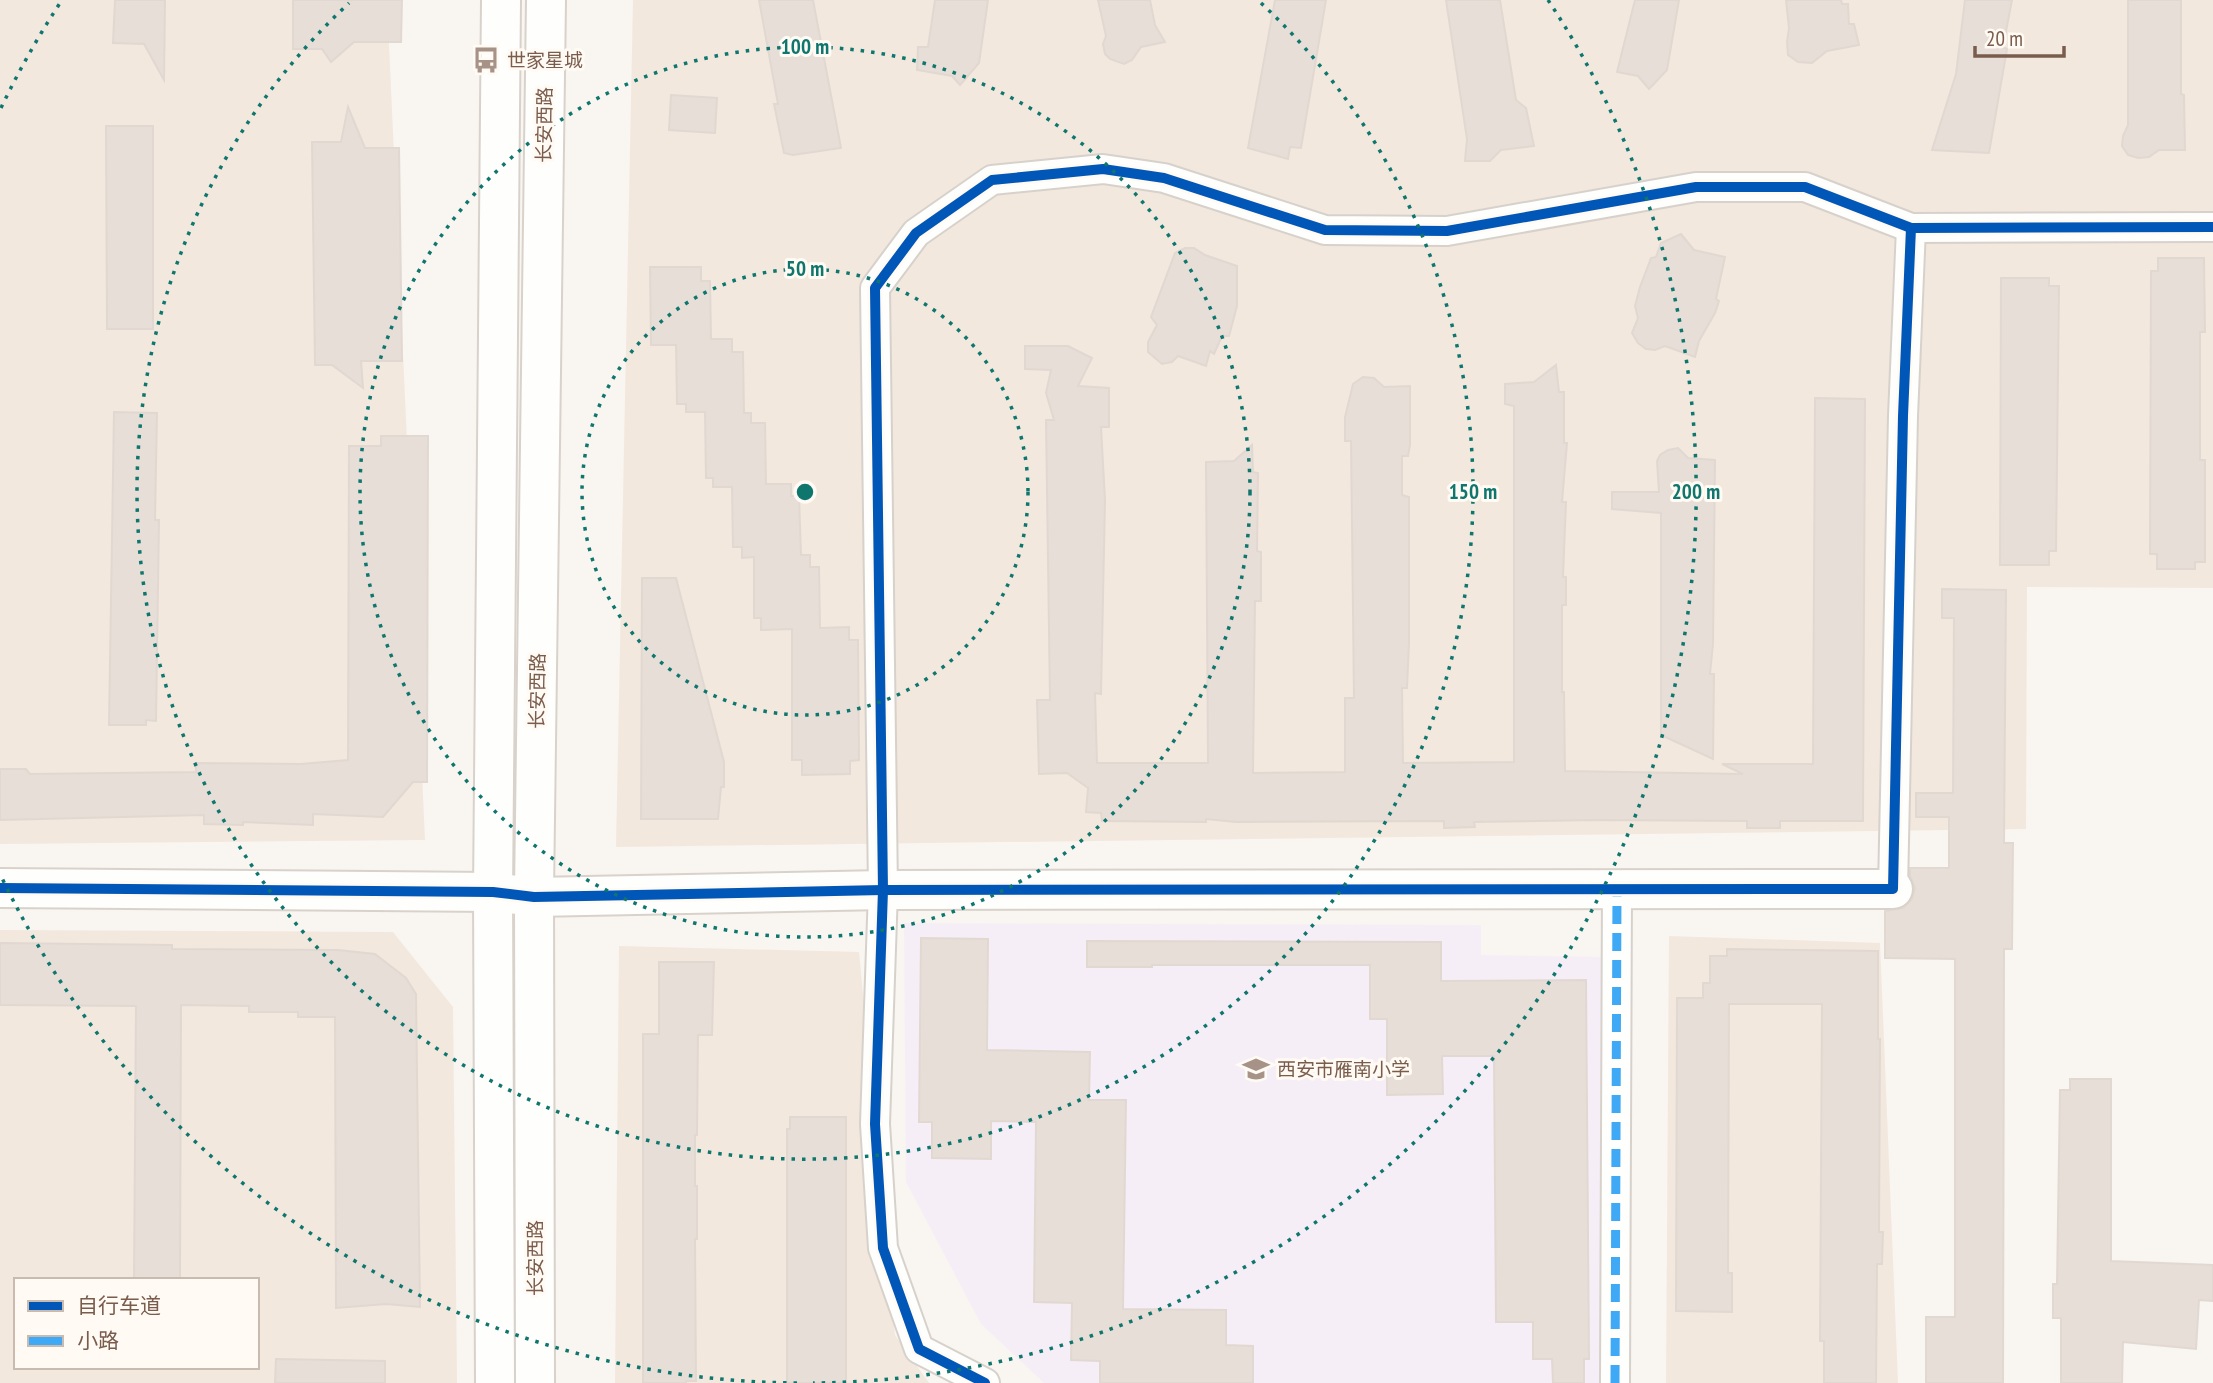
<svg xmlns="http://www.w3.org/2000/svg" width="2213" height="1383" font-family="'PT Sans Narrow','Noto Sans SC',sans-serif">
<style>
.residential{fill:#f2e8de;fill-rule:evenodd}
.education{fill:#f6eef6}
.building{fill:#e6ded7;stroke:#e2d8d2;stroke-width:2}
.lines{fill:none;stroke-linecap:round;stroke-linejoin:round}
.street-casing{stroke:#d7d1cb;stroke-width:32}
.secondary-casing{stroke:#d9d2cb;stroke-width:42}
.street{stroke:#fefefd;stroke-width:28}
.secondary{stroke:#fefefd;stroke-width:38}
.quiet{stroke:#3fa9f5;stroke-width:9;stroke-dasharray:18 9;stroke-linecap:butt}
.cycleway-casing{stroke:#fffaf3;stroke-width:15}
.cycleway{stroke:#0057b8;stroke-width:10}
.ring{fill:none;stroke:#0f766e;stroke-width:3.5;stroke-dasharray:3.5 7}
.labels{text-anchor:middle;stroke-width:6;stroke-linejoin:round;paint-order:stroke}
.poi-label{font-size:19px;fill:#7a5c4d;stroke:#fffaf3;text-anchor:start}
.street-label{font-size:19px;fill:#7a5c4d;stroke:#fffaf3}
.centre{fill:#0f766e;stroke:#fffaf3;stroke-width:3.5}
.ring-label{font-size:21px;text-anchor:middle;font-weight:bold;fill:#0f766e;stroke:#fffaf3;stroke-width:6;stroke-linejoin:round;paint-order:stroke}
</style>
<rect width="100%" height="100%" fill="#f9f5f0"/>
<g class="residential">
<path d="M0,0H387L425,840L0,844Z"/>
<path d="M633,0H2213V588L2027,587L2026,829L616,847Z"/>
<path d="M0,930L393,932L453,1007L457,1383H0ZM16,1280H257V1367H16Z"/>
<path d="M1669,936L1880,943L1898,1383H1666Z"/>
<path d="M619,946L859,952L895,1335L929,1383H615Z"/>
</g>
<path class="education" d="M904,923L1481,925V955L1608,957L1605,1383H1044L981,1324L906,1182Z"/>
<g class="building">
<path d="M115,0H165L164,80L144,44L113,43Z"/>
<path d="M293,0H402L401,42H354L331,62L322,49H293Z"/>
<path d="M759,0H813L841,148L793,155L784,153L774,104H778Z"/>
<path d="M935,0H988L979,63L960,85L952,76L917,70L918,47H928Z"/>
<path d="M1098,0H1150L1155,25L1165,42L1141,47L1132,60L1124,64L1110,59L1105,54L1103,44L1106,36Z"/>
<path d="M1275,0H1326L1301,148L1290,147L1288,159L1248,148Z"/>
<path d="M1446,0H1500L1516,100L1526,108L1534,146L1501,150L1490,161H1465L1467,139Z"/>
<path d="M1635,0H1679L1667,70L1649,89L1638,76L1617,72Z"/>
<path d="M1786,0H1841L1842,4H1848L1849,24H1854L1859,45L1827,51L1812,63L1798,62L1788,55L1787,42L1789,28Z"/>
<path d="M1965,0H2012L2003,47L2007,49L1989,153L1932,150L1956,74Z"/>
<path d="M2128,0H2181V94L2184,95L2185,150H2159L2149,157L2138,158L2128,155L2122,146L2123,136L2128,125Z"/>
<path d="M671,95L717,98L715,133L669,130Z"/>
<path d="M348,107L365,148H399L402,361H361L363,388L332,365H315L312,142H341Z"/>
<path d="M106,126H153V329H107Z"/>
<path d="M1681,234L1694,250L1725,257L1716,299L1719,301L1715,313L1699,341L1695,357L1665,346L1655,350L1646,349L1638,343L1632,333L1638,318L1635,306L1640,287L1651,258L1656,257L1661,243Z"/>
<path d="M1185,248H1194L1205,255L1237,266V306L1229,336H1222L1214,354L1210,351L1206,366L1178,356L1172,362L1162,364L1148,352V342L1157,325L1151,317L1175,253Z"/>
<path d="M2158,258H2204L2205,332H2200V460H2205V562H2195V569H2157V554H2150L2151,271H2158Z"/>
<path d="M650,267H701V281H710L711,339H732V352H743L744,413H751V423H765L766,484H791V496H799L801,555H810V567H819L820,628L849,627V640H858L859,760L850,761V774L802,775V760H792V629L761,630V618H754V557L742,558V547H733L732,487H713V478H706L705,412H686V404H677L676,345H651Z"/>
<path d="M2001,278H2049V286H2059L2056,551H2049V565H2000Z"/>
<path d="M1025,346H1068L1092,358L1078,386L1109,388V427H1101L1105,500L1101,694L1095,693L1097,763H1208L1206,462L1234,461L1252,445L1253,472L1258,473L1257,551L1261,552V601H1255L1253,773L1345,772V698H1354L1351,441H1345V417L1353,384L1363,377L1374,378L1384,387L1410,386V445L1408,456H1402V495L1409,497V643L1407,688H1402L1403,763L1514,762V406L1505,404V384L1534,382L1556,365L1559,392H1564V443H1567L1562,502H1566L1563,577H1566V605H1562V692H1564L1565,771L1743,774L1722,764H1813L1815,398L1865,399L1863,821H1780V828H1747V821L1596,820L1474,822L1475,827L1444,828V821L1236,822L1206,819V822L1102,821L1101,813L1086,812L1088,788L1067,773L1039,774L1037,700H1050L1046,420H1054L1046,393L1051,370L1025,369Z"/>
<path d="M114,412L157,413L155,520H159L156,721L146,720V725H109Z"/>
<path d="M381,436H428L427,782H413L383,817L313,814V825L243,822V825L204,824V815L0,820V769H26L30,774L196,772V763L301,764L348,760L349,446H381Z"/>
<path d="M1678,448L1688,458L1715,460L1713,644L1710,674H1714L1713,759L1661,735V513L1612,509V492H1659L1657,461L1660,455L1668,450Z"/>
<path d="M642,578H676L724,762V787H721L718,819H641Z"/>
<path d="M1942,589L2006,590L2004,843H2013L2012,949H2004L2003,1383H1926V1317H1955V959L1885,958V911L1903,908L1912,899L1915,888L1910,876V868H1949V817H1916V793H1953L1954,618H1942Z"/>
<path d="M921,938L988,939L987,1050L1090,1052L1089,1100H1126L1123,1309L1226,1310V1345L1253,1346V1383H1100V1361L1071,1360L1072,1303L1034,1302L1036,1122L991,1121V1159L932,1158V1122H919Z"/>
<path d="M1087,941L1441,942V981L1586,980L1589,1359H1584V1383H1553L1552,1359H1533V1322H1496L1494,1056H1442L1443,1094L1387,1095V1019H1370V965H1152V967H1087Z"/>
<path d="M0,943L172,945V949L338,950L375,954L406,978L416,994L420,1307L386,1304L336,1308L335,1017H298V1012H249V1006L181,1005L180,1280H134L136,1006L0,1005Z"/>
<path d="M1727,949L1878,951V1039H1880L1879,1232H1883L1882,1264H1877L1876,1383H1824V1341H1820L1822,1004H1729L1728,1273H1732V1312L1676,1311L1677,998H1703V983H1710V956H1727Z"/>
<path d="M659,962H714L712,1035H698L697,1135H695V1186H697V1239H695L696,1381H686V1383H643V1034H659Z"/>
<path d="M2070,1079H2111V1261L2213,1265V1301L2199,1300L2196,1349L2123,1342L2122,1383H2061V1318H2053V1284H2057L2060,1090H2070Z"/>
<path d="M790,1117H846V1383H787V1129H790Z"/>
<path d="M276,1359L385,1361V1383H275Z"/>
</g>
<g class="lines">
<g class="street-casing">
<g id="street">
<path d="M1893,889L1903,416L1911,228"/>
<path d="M985,1383L919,1349L883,1248L875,1124L883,890L875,288L916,233L992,180L1103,169L1164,178L1325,230L1447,231L1696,187H1805L1911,228L2213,227"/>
<path d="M1615,1383L1617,889"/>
</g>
</g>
<g class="secondary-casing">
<g id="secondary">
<path d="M0,888L493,892L534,897L883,890L1893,889"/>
<path d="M495,1383L493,892L501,0"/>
<path d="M535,1383L534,892L546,0"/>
</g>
</g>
<use href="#street" class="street"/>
<use href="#secondary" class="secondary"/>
<path class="quiet" d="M1615,1383L1617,889"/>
<g class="cycleway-casing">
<g id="cycleway">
<path d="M0,888L493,892L534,897L883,890L1893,889L1903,416L1911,228"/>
<path d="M985,1383L919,1349L883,1248L875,1124L883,890L875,288L916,233L992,180L1103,169L1164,178L1325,230L1447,231L1696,187H1805L1911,228L2213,227"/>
</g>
</g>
<use href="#cycleway" class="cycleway"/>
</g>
<g class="ring">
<circle cx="805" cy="492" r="223"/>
<circle cx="805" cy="492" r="445"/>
<path d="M1261 3A668 668 0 1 1 349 3"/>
<path d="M797 1383A891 891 0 0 1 1 876M1 108A891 891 0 0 1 62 0M1548 0A891 891 0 0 1 813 1383"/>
</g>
<defs>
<g id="bus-bare" transform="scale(2.1)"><path d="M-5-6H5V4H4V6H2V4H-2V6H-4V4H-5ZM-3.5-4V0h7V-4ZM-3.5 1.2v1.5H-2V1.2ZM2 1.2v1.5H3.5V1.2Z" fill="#a69286" stroke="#fffaf3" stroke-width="2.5" paint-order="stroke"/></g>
<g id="school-bare" transform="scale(2.1)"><path d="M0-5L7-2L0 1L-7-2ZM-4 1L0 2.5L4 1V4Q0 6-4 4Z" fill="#a69286" stroke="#fffaf3" stroke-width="2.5" paint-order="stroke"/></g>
</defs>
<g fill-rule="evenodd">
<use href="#bus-bare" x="486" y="60"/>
<use href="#school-bare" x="1256" y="1069"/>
</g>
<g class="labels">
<g class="poi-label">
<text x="507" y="67">世家星城</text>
<text x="1277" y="1076">西安市雁南小学</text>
</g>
<g class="street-label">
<text transform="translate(544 125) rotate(-89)" y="7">长安西路</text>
<text transform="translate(537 691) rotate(-89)" y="7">长安西路</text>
<text transform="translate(535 1258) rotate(-90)" y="7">长安西路</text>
</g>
</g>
<circle cx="805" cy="492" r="10" class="centre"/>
<g class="ring-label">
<text x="805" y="54">100 m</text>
<text x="805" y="276">50 m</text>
<text x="1473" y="499">150 m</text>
<text x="1696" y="499">200 m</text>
</g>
<rect x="14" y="1278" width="245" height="91" fill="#fffaf3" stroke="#cabbb1" stroke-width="2"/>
<rect x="28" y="1301" width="35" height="10" fill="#0057b8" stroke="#cabbb1" stroke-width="2"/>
<text x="77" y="1313" font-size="21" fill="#7a5c4d">自行车道</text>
<rect x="28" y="1336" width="35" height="10" fill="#3fa9f5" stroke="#cabbb1" stroke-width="2"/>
<text x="77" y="1348" font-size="21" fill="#7a5c4d">小路</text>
<path d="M1975 46v10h89v-10" fill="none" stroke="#7a5c4d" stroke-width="3.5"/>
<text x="1986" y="46" font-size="21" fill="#7a5c4d" stroke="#fffaf3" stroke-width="5" paint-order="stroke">20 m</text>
</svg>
